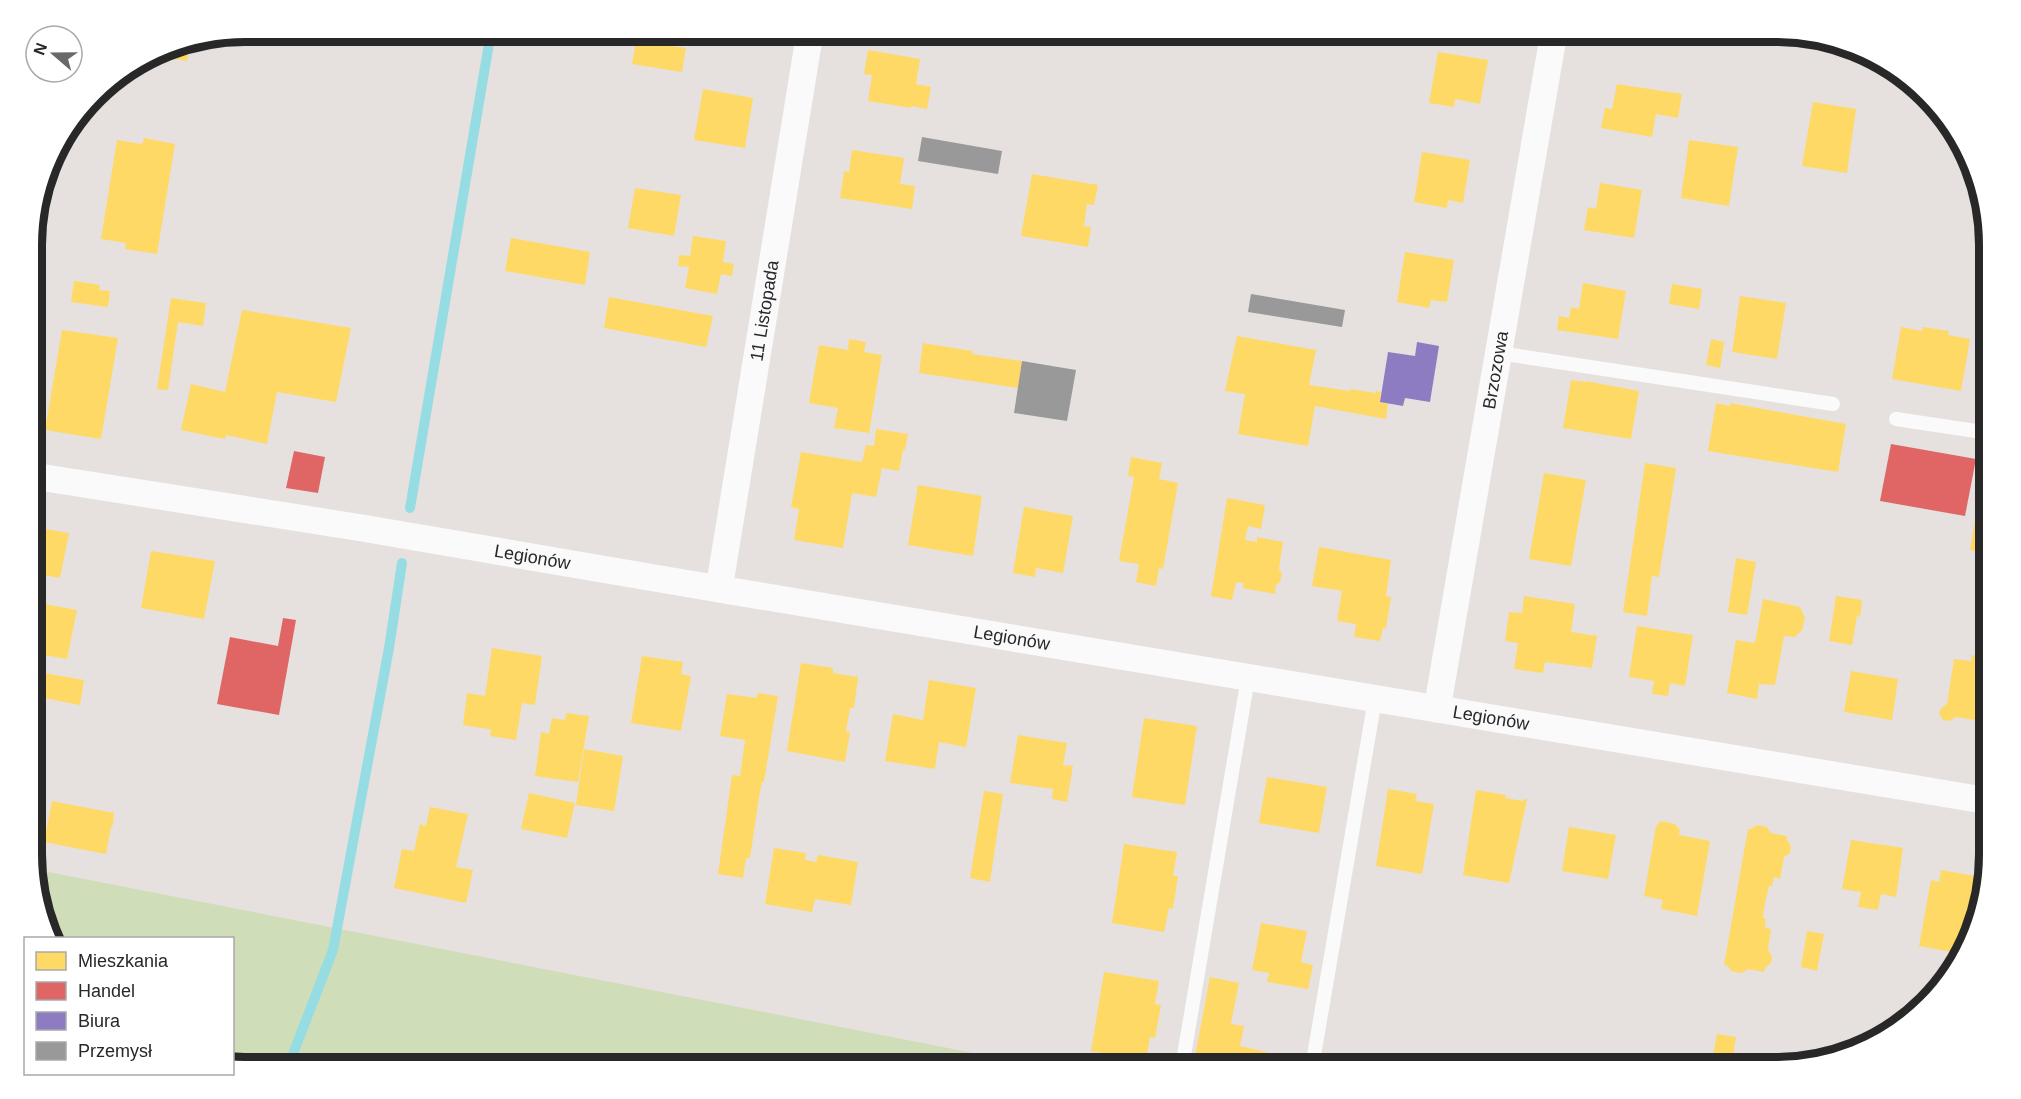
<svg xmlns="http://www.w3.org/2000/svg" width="2021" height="1099" font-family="Helvetica,sans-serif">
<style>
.green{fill:#cfdeb9}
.homes{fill:#ffd966}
.shops{fill:#e06666}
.offices{fill:#8e7cc3}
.industry{fill:#999}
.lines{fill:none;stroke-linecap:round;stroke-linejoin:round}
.stream{stroke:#96dde3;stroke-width:10}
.lane{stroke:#fbfafa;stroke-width:14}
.street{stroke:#fbfafa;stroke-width:27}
.labels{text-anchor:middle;stroke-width:6;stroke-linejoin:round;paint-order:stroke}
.street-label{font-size:18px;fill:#282828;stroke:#fff}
.rim{fill:none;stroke:#282828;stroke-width:8}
</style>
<rect width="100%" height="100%" fill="#e6e1de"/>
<path class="green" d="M33,869L943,1047L1041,1067H245L233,1064L232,938H55L33,882Z"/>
<g class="homes">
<path d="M636,41L686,48L682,72L632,64Z"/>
<path d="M190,42L187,61L151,56L164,48Z"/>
<path d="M868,50L920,59L916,84L931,87L927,109L911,106V108L868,101L872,75L864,74Z"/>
<path d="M1438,52L1488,60L1480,104L1455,99L1454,107L1429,103Z"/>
<path d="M1617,84L1682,94L1678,118L1656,114L1652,137L1601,128L1605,108L1612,109Z"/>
<path d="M703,89L753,98L745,148L694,140Z"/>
<path d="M1813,102L1856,109L1847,173L1802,166Z"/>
<path d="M144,138L175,144L157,254L125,249L126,243L101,239L117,140L142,144Z"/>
<path d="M1689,140L1738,147L1729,206L1681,198Z"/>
<path d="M852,150L904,158L900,184L915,186L912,209L840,198L844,171L849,172Z"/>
<path d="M1422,152L1470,160L1463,203L1448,200L1447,208L1414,202Z"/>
<path d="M1032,174L1098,185L1094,205L1087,204L1084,226L1091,227L1088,247L1021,236Z"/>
<path d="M1600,183L1642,190L1634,238L1584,230L1588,207L1596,209Z"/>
<path d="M635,188L681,195L674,236L628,228Z"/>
<path d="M693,236L726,241L723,262L734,264L732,276L721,274L717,294L685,288L689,267L678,266L679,255L690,256Z"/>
<path d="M511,238L590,252L585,285L505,271Z"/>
<path d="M1405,252L1454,260L1447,302L1431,300L1429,308L1397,302Z"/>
<path d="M74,281L100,285L99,290L110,291L108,307L71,302Z"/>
<path d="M1583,283L1626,291L1618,339L1557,330L1559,316L1569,318L1571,307L1579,309Z"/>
<path d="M1672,284L1702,289L1699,309L1669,304Z"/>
<path d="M1740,296L1786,303L1777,359L1732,352Z"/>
<path d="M609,297L713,316L706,347L604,328Z"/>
<path d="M171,298L206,303L203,326L178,322L168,390L157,389Z"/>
<path d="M242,310L351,328L336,402L277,392L267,444L226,435L225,439L181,430L191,384L225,392Z"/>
<path d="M1901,327L1922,331L1923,327L1949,331L1948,335L1970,339L1961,391L1892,379Z"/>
<path d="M62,330L118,338L101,439L45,430Z"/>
<path d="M1237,336L1316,350L1309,385L1350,391V389L1376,393V391L1381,392L1380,402L1388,404L1386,419L1315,406L1308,446L1238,434L1245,394L1225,391Z"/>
<path d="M849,339L866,342L864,352L882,355L869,433L834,428L838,408L809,403L819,345L848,350Z"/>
<path d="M1711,339L1724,342L1720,368L1706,365Z"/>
<path d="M923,343L973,351L972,354L1022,361L1018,388L919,373Z"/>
<path d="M1571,380L1586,382V381L1639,391L1631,439L1563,428Z"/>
<path d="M1716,403L1730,406V403L1846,424L1838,472L1708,451Z"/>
<path d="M876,429L908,434L905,450H903L899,471L882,468L876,497L852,493L843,548L794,540L799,509L791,507L801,452L862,462L866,445L874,446Z"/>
<path d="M1131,457L1162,463L1159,479L1178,483L1163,569L1159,568L1156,586L1136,582L1139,564L1119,561L1134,477L1128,476Z"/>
<path d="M1645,463L1676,468L1659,577L1652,576L1647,616L1623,612Z"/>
<path d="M1544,473L1586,480L1571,566L1529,559Z"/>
<path d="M918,485L982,496L973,556L908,545Z"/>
<path d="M1227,498L1265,505L1261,529L1248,526L1245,540L1257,542V537L1283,542L1279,569L1282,574L1280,582L1276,585L1275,594L1243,588V583L1236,582L1232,600L1211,596Z"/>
<path d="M1024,507L1073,516L1063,573L1036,568L1035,577L1013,573Z"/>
<path d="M1975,519L1989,521V554L1970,550Z"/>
<path d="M33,527L69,533L60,578L33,573Z"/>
<path d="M1319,547L1391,560L1386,596L1391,597L1386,628H1383L1380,641L1354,637L1356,624L1337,621L1342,591L1312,586Z"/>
<path d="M151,551L215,561L204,619L141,608Z"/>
<path d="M1736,558L1756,562L1747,615L1728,612Z"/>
<path d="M1524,596L1575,604L1571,632L1597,636L1592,668L1545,662L1543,673L1514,669L1518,643L1505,641L1509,612L1522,613Z"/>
<path d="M1836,596L1862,600L1860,617L1857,616L1852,645L1829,641Z"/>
<path d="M1763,599L1800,607L1805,618L1802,630L1795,637L1784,636L1775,685L1759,684L1757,699L1727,693L1736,640L1755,643Z"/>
<path d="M33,602L77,610L67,659L33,653Z"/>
<path d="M1637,626L1693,635L1685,686L1670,683L1668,696L1652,694L1654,681L1629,677Z"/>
<path d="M492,648L542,656L535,705L522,703L516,740L490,736L491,730L489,729L463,725L467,693L485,696Z"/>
<path d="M1972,655L1989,658V729L1980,727L1981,721L1956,717L1950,721L1943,720L1939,714L1941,708L1947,704L1954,659L1971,661Z"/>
<path d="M642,656L683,662L681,674L691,676L681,731L631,723Z"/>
<path d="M801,663L833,668V673L858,677L854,708H850L846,731L850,732L845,762L787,751Z"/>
<path d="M1851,671L1898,679L1892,720L1844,712Z"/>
<path d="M44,673L84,680L80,705L39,697Z"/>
<path d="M929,680L976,688L966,747L939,742L935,769L885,761L893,714L923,720Z"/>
<path d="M757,693L778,696L764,782H762L760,791L750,858H746L743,878L718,874L732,775L740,776L745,740L720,736L727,694L757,698Z"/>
<path d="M33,707L42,709L34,753H33Z"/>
<path d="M566,713L589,716L578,782L535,776L541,732L549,734L552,718L565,720Z"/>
<path d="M1144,718L1197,726L1185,805L1132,797Z"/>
<path d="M1018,735L1067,743L1063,765L1073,766L1067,802L1052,799L1053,789L1010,783Z"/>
<path d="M584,749L623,756L614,811L576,805Z"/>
<path d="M1267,777L1327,787L1319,833L1259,823Z"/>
<path d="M1388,789L1417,794L1415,801L1434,804L1422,874L1376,866Z"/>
<path d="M1476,790L1506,795L1505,798L1523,801L1524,799H1527L1509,883L1463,875Z"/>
<path d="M984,791L1003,794L990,882L970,878Z"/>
<path d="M529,793L575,803L567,838L521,829Z"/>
<path d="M52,801L114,813L113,825L111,827L106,854L44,842Z"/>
<path d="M430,807L468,814L456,867L473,870L466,903L394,888L402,849L414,851L420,824L426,826Z"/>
<path d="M1661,821L1675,824L1680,830L1679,835L1710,841L1697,916L1661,909L1663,900L1644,896L1656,826Z"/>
<path d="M1757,825L1767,827L1771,833L1787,836V840L1791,846L1790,853L1784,857L1780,879L1774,877L1772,886H1769L1765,903L1763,918L1766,919L1765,928L1771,929L1768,950L1772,956L1771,963L1765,968L1764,972L1748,969L1742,973L1731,971L1728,966L1724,965L1748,829H1751Z"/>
<path d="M1569,827L1616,835L1608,879L1562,871Z"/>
<path d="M1851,840L1903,848L1896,897L1881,894L1878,910L1858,907L1861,892L1842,889Z"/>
<path d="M1124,844L1177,852L1173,876H1178L1173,909L1169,908L1164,932L1112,923Z"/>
<path d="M774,848L806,853L805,860L816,862L818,855L858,862L851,905L815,899L812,912L765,904Z"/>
<path d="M1941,870L1986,878L1963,954L1919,946L1931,880L1939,882Z"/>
<path d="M1261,923L1307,931L1301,962L1313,965L1308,989L1267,982L1269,973L1252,970Z"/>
<path d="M1807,931L1824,934L1817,971L1801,967Z"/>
<path d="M1104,972L1159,981L1155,1004L1161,1005L1155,1038L1150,1037L1146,1060L1091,1051Z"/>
<path d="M1210,977L1239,983L1231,1024L1244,1026L1240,1046L1305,1061L1304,1067H1231L1233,1059L1215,1056L1213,1067H1193Z"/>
<path d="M1717,1034L1736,1037L1733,1056L1745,1059L1746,1056L1764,1059L1763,1067H1711Z"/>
</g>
<g class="shops">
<path d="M1891,444L1976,459L1965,516L1880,501Z"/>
<path d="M294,451L325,457L318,493L286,488Z"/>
<path d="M283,618L296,620L279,715L217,704L230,637L278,646Z"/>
</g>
<path class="offices" d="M1417,342L1439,346L1430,402L1405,398L1403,406L1380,402L1388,352L1415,356Z"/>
<g class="industry">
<path d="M922,137L1002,151L998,174L918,161Z"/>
<path d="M1251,294L1345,310L1342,327L1248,312Z"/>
<path d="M1022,361L1076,370L1067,421L1014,413Z"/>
</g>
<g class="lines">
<g class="stream">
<path d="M410,508L491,32"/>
<path d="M288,1067L333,950L389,648L402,563"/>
</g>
<g class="lane">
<path d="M1499,353L1833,404"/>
<path d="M1896,419L1989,433"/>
<path d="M1182,1067L1248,678"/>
<path d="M1312,1067L1375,699"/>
</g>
<g class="street">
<path d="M33,221L35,213"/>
<path id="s1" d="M33,476L362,528L719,589L1989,801"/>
<path id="s2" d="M719,589L810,32"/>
<path id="s3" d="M1437,709L1554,32"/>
</g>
</g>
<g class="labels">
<g class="street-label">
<text dy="6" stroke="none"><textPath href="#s2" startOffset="282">11 Listopada</textPath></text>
<text dy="6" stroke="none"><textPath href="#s3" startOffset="344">Brzozowa</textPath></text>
<text dy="6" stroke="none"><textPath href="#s1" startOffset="506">Legionów</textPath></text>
<text dy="6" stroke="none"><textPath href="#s1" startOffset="992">Legionów</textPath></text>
<text dy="6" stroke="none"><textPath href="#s1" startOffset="1478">Legionów</textPath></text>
</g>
</g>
<path d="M0 0H2021V1099H0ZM245 42H1776A203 203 0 0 1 1979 245V854A203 203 0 0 1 1776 1057H245A203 203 0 0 1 42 854V245A203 203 0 0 1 245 42Z" fill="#fff" fill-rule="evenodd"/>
<path class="rim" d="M245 42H1776A203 203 0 0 1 1979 245V854A203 203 0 0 1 1776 1057H245A203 203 0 0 1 42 854V245A203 203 0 0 1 245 42Z"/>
<rect x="24" y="937" width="210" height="138" fill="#ffffff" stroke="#a9a9a9" stroke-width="1.5"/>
<rect x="36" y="952" width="30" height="18" fill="#ffd966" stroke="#a9a9a9" stroke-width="1.5"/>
<text x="78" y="967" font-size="18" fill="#282828">Mieszkania</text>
<rect x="36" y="982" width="30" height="18" fill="#e06666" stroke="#a9a9a9" stroke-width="1.5"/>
<text x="78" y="997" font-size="18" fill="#282828">Handel</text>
<rect x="36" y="1012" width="30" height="18" fill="#8e7cc3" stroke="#a9a9a9" stroke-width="1.5"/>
<text x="78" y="1027" font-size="18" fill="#282828">Biura</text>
<rect x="36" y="1042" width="30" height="18" fill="#999999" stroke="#a9a9a9" stroke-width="1.5"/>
<text x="78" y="1057" font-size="18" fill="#282828">Przemysł</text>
<g transform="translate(54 54) rotate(290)"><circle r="28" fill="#ffffff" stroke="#a9a9a9" stroke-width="1.5"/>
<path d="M0-4.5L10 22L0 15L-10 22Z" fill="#6a6968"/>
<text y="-9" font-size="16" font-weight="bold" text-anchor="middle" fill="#282828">N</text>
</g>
</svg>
